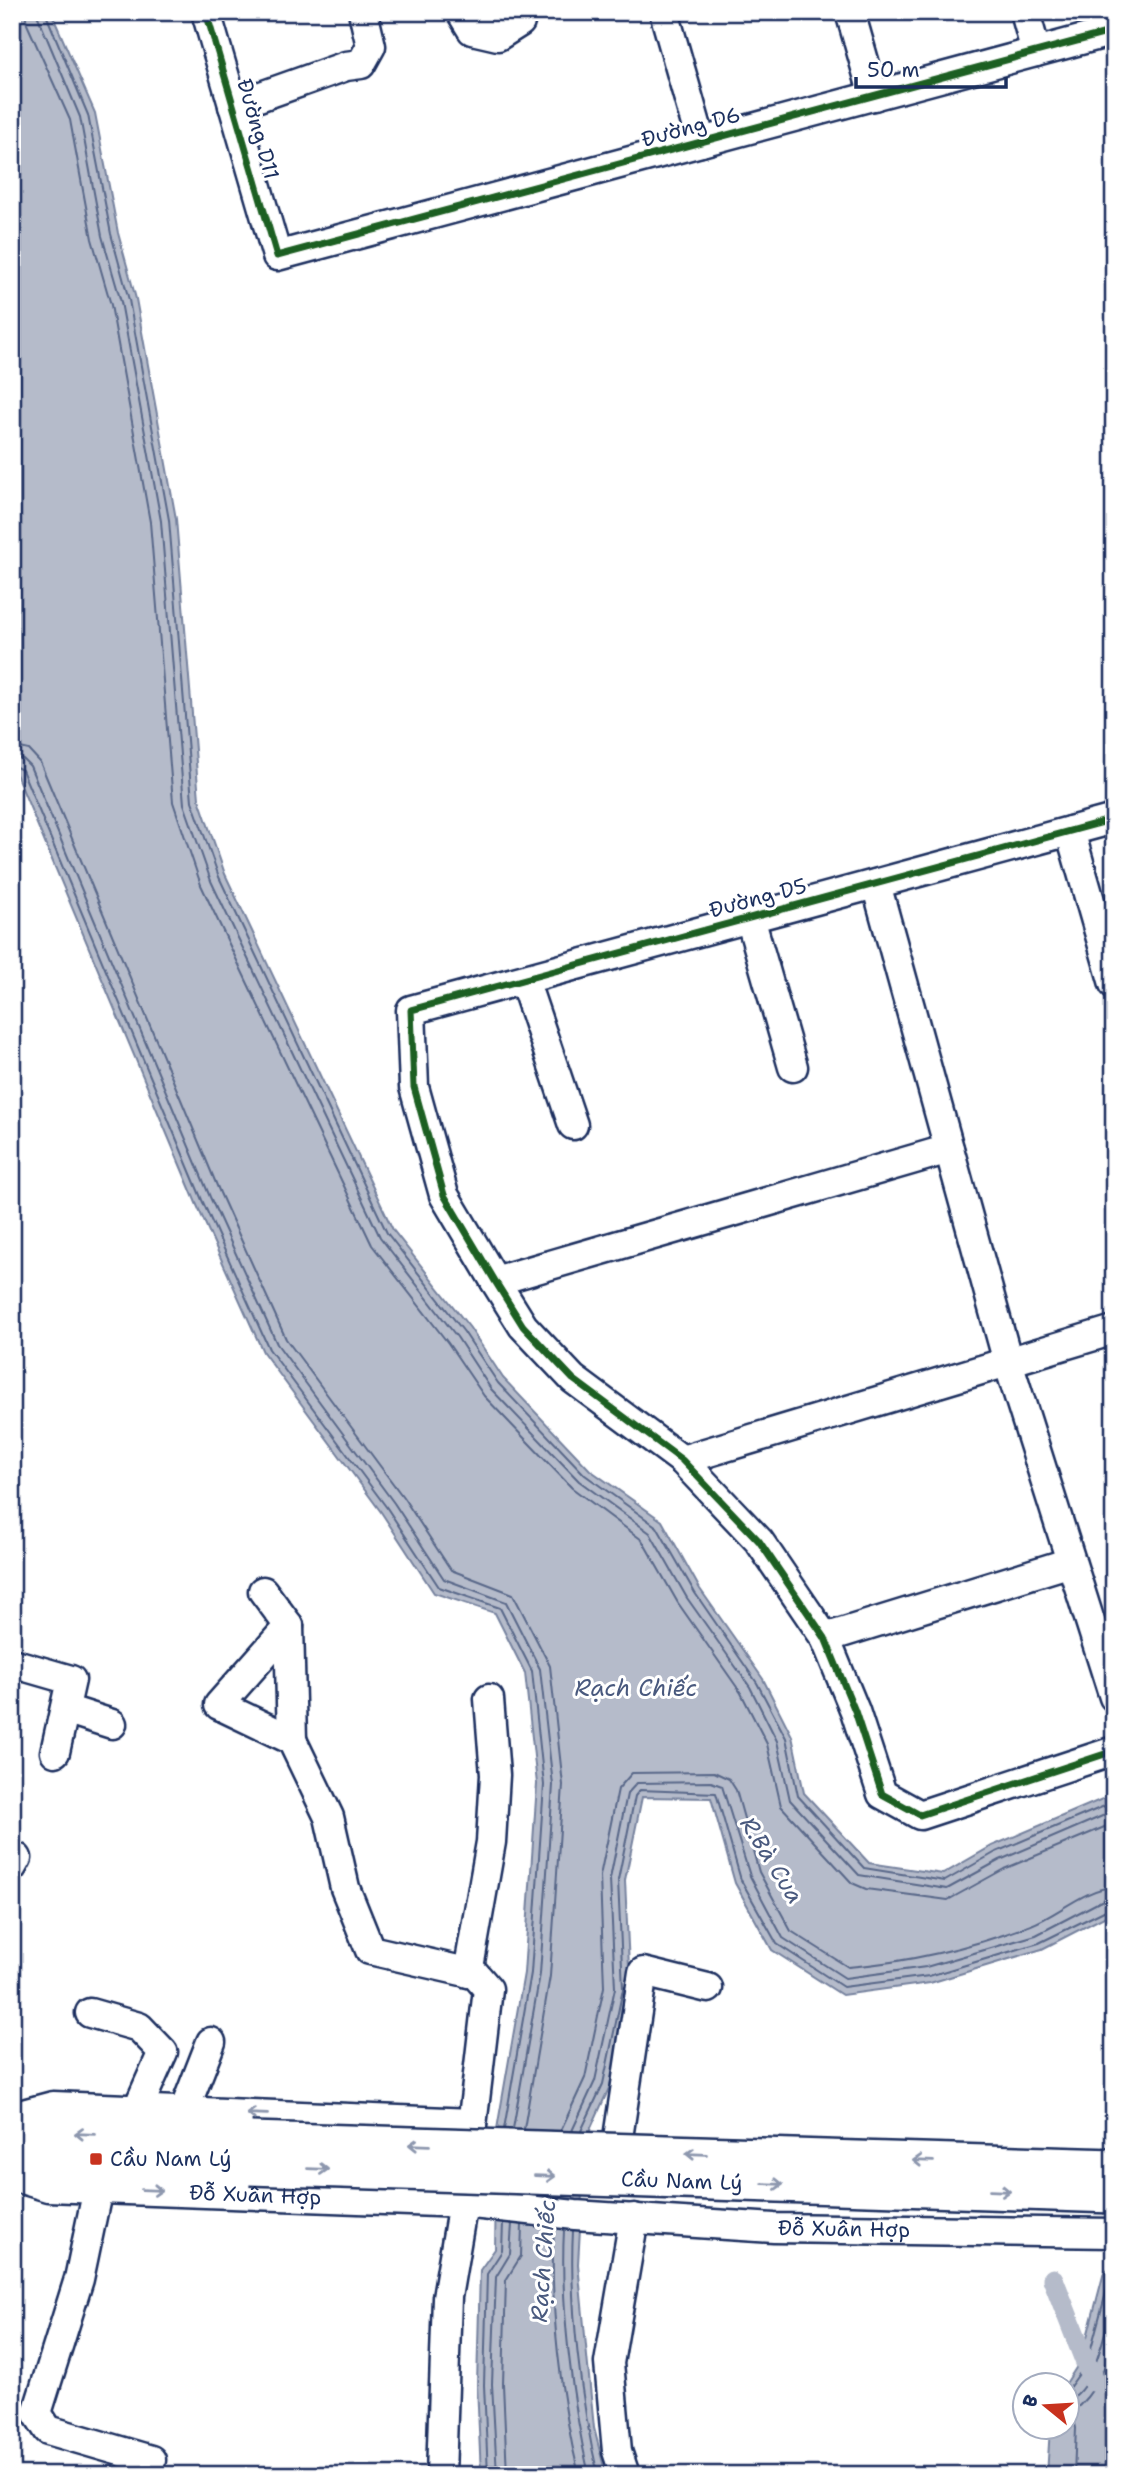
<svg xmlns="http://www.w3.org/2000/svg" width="1126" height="2487" font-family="'Shantell Sans',sans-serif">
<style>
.water{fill:#b5bbca;stroke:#77839f;stroke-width:2}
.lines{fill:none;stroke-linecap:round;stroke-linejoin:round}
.shore{stroke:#596789;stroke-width:2}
.canal{stroke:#b5bbca;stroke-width:21}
.minor-casing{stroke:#1b2f5e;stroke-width:33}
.major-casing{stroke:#1b2f5e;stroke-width:40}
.minor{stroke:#fff;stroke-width:28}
.major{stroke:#fff;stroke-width:35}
.major-bridge-casing{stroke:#1b2f5e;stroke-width:40;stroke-linecap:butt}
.major-bridge{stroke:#fff;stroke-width:35}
.cycleway-casing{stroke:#fff;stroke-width:11}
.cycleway{stroke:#1b5e20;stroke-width:7}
.oneway{stroke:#8d97ae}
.poi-dot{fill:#c8321e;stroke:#fff;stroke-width:2.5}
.labels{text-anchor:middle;stroke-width:6;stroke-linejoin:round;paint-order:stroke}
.street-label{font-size:21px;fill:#1b2f5e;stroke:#fff}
.poi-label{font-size:21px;fill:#1b2f5e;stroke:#fff;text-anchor:start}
.water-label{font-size:23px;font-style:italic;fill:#49597e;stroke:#fff}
</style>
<rect width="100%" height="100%" fill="#fff"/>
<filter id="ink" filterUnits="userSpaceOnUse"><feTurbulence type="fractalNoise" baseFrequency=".0143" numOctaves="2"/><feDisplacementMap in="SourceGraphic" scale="14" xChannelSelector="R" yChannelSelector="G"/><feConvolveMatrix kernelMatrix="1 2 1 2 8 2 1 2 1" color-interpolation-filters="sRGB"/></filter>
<g filter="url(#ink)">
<g class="water">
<path d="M12,12H51L95,113L118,233L136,299L176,519L199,799L225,874L393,1230L470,1328L503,1378L590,1470L662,1521L700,1589L763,1679L792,1736L804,1793L869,1863L943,1874L992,1846L1114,1794V1912L1042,1949L930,1983L842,1995L772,1950L735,1883L711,1798L642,1797L625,1880L630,1989L610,2086L585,2141L578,2264L594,2428L606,2475H481L477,2385L480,2270L495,2249L497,2129L524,1973L537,1784L525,1673L495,1613L434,1593L381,1512L263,1352L196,1203L16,774L12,725Z"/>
<path d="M1114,2265V2475H1047L1050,2428H1066L1065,2385L1081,2360L1104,2272Z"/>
</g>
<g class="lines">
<g class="shore">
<path d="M25,12L27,24L70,120L92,239L111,305L150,522L173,802L201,885L372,1245L448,1343L484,1396L572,1488L642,1540L678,1603L741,1693L767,1744L781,1806L852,1883L866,1889L948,1900L1004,1869L1114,1823"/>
<path d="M36,12L80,117L102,236L121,302L161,521L184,804L211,881L380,1237L457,1337L491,1389L579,1481L650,1533L687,1598L750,1687L777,1741L790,1800L859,1875L947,1889L1000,1860L1114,1811"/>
<path d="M45,12L88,115L111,234L129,300L169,520L192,801L219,877L387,1233L464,1332L498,1383L585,1475L657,1527L695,1593L757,1683L786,1738L798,1796L864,1868L945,1881L996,1852L1114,1802"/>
<path d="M12,746L29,750L40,762L220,1193L286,1339L403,1497L451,1570L513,1594L550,1666L563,1785L550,1976L524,2129"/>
<path d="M12,756L23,759L30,766L210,1197L277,1344L394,1503L444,1579L506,1602L540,1669L553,1785L540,1974L513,2129"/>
<path d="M12,765L22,770L202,1200L269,1349L387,1508L439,1587L500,1608L532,1671L544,1785L531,1973L504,2129"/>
<path d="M561,2130L585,2078L604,1987L600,1876L618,1789L632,1773L714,1772L729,1779L736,1790L759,1872L791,1931L848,1967C909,1962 973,1947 1031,1925C1058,1915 1085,1888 1114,1887"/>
<path d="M572,2131L595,2081L615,1988L610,1879L627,1794L637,1783L711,1782L722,1786L750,1876L783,1938L845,1978L926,1967L1036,1935L1105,1899L1114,1897"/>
<path d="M581,2131L603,2084L623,1989L618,1880L635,1796L640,1790L716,1793L741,1880L777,1944L843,1987L929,1976L1039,1943L1114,1906"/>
<path d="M554,2229C549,2302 561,2403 579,2475"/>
<path d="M564,2230C560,2303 572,2403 589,2475"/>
<path d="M573,2231C569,2304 581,2404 598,2475"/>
<path d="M1066,2392L1087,2363L1110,2278L1114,2274"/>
<path d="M1066,2401C1096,2391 1106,2324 1114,2298"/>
<path d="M488,2475L484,2385L487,2274L502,2251L503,2223"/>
<path d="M497,2475L492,2384L496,2277L510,2254L512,2224"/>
<path d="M507,2475L503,2384L506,2280L521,2256L522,2225"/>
<path d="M1074,2475L1076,2428L1072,2412C1096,2393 1106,2367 1114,2338"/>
</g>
<path class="canal" d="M1053,2279L1093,2381"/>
<g class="minor-casing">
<g id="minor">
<path d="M206,12L277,256L1114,31"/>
<path d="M461,12L472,30L498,36L520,22L522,12"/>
<path d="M664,12L701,142"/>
<path d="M850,12L874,96"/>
<path d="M1025,12L1036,52"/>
<path d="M233,106L346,66L361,64L371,46L363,12"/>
<path d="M1114,819L411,1010L414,1087L444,1195L495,1281L523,1326L573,1379L682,1460L759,1541L825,1638L855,1711L882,1794L920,1815L1114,1751"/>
<path d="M1070,831L1114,984"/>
<path d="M876,884L1008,1362L1114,1697"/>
<path d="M750,918L793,1067"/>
<path d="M524,980L573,1125"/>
<path d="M495,1281L949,1149"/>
<path d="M682,1460L1114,1330"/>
<path d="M263,1591L289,1626L292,1740"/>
<path d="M289,1626L219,1705L292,1740L329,1817L345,1888L370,1950L475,1974L488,1989L463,2203L447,2297L441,2475"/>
<path d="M825,1638L1071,1562"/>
<path d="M12,1663L71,1680L55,1752"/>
<path d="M65,1709L112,1724"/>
<path d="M12,1867L17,1858"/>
<path d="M468,1973L491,1842L495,1775L489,1699"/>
<path d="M90,2013L139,2027L163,2052L137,2110"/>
<path d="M184,2111L211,2042"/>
<path d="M12,2117L53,2106L472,2123"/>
<path d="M613,2171L643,1972L708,1988"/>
<path id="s1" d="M12,2176L48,2187L463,2203L575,2215L774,2228L1114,2233"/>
<path d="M98,2188L79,2279L37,2413L48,2430L151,2460"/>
<path d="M625,2475L617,2451L609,2363L634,2218"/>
</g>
</g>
<g class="major-casing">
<g id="major">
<path d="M12,2133L251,2140"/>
<path d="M12,2162L250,2167"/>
</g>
</g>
<use href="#minor" class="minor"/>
<use href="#major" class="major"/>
<g class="major-bridge-casing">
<g id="major-bridge">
<path d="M251,2140L1114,2167"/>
<path id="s2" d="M250,2167L1114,2195"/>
</g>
</g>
<use href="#major-bridge" class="major-bridge"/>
<g class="cycleway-casing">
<g id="cycleway">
<path d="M206,12L277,256L1114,31"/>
<path d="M1114,819L411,1010L414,1087L444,1195L495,1281L523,1326L573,1379L682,1460L759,1541L825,1638L855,1711L882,1794L920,1815L1114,1751"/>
</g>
</g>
<use href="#cycleway" class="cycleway"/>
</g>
<defs><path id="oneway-shaft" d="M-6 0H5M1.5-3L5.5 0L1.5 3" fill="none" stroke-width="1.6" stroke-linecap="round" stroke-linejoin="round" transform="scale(1.75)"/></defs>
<g class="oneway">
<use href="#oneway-shaft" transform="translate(257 2114) rotate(-178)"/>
<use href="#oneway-shaft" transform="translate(85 2134) rotate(-178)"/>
<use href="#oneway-shaft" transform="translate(419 2145) rotate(-178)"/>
<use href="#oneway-shaft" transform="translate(696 2154) rotate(-178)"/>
<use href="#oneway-shaft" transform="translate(923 2161) rotate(-178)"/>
<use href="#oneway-shaft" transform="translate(318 2169) rotate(2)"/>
<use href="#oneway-shaft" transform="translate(545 2176) rotate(2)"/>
<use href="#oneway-shaft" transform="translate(773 2184) rotate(2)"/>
<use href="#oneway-shaft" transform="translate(152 2190) rotate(2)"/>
<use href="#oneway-shaft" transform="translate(1000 2191) rotate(2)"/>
</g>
</g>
<rect class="poi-dot" x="89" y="2152" width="14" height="14" rx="3.5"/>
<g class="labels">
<g class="street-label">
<text transform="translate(691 127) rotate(-15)" y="7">Đường D6</text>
<text transform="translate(258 129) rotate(74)" y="7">Đường D11</text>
<text transform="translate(758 898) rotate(-15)" y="7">Đường D5</text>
<text dy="7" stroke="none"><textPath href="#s2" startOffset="432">Cầu Nam Lý</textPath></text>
<text dy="7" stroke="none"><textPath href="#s1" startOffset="245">Đỗ Xuân Hợp</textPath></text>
<text dy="7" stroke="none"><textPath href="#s1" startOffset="835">Đỗ Xuân Hợp</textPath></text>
</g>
<g class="poi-label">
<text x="110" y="2166">Cầu Nam Lý</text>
</g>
<g class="water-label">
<text x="636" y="1696">Rạch Chiếc</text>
<text transform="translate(772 1860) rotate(58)" y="8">R.Bà Cua</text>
<text transform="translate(543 2261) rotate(-86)" y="8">Rạch Chiếc</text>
</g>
</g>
<rect width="1126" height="2487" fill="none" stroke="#fff" stroke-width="42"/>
<rect x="21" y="21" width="1084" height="2445" fill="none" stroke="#1b2f5e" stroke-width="2.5" filter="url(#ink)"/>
<g transform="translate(1046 2406) rotate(288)"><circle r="33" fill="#ffffff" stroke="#a4acbf" stroke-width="2"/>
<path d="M0-5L12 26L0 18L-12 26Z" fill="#c8321e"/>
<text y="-10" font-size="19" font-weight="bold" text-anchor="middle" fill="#1b2f5e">B</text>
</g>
<path d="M856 77v10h150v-10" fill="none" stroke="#1b2f5e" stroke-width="3.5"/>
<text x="867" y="77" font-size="21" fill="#1b2f5e" stroke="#ffffff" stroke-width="5" paint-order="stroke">50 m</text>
</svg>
